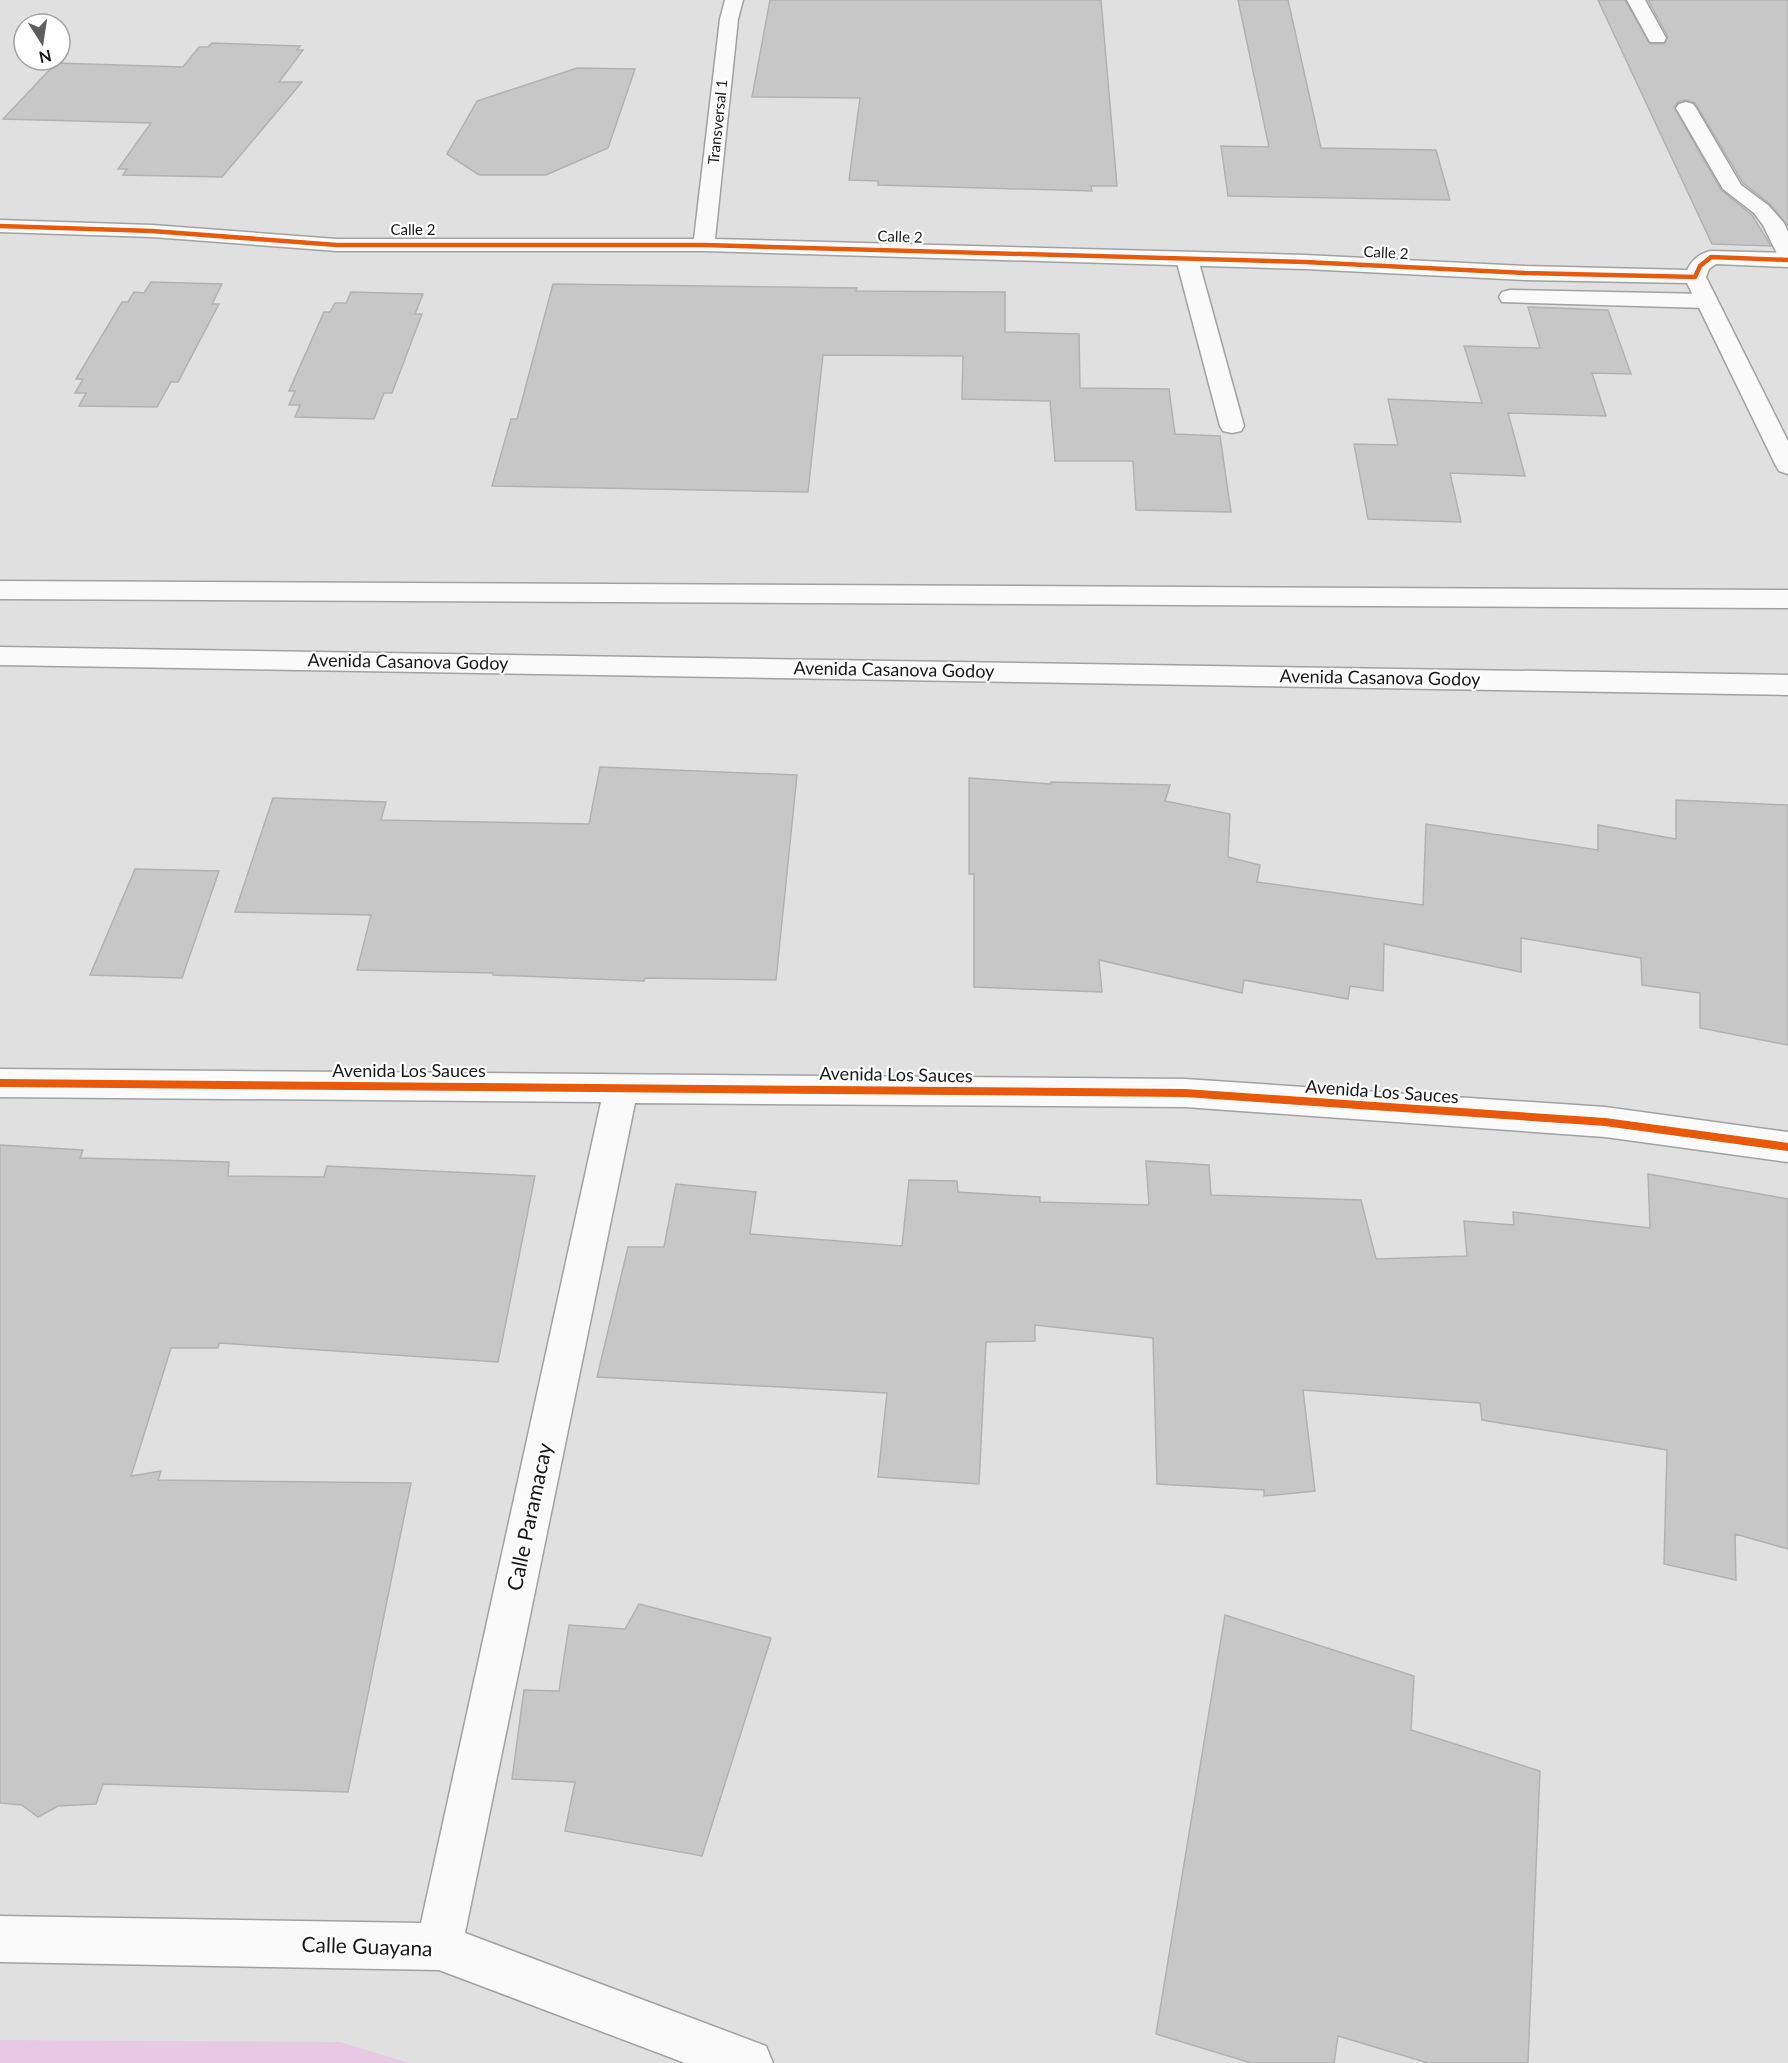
<svg xmlns="http://www.w3.org/2000/svg" width="1788" height="2063" font-family="Lato,sans-serif">
<style>
.green{fill:#e8c9e3}
.building{fill:#c8c7c8;stroke:#b2b1b2;stroke-width:1.5}
.lines{fill:none;stroke-linecap:round;stroke-linejoin:round}
.service-casing{stroke:#a2a1a2;stroke-width:3}
.minor-casing{stroke:#a2a1a2;stroke-width:3}
.tertiary-casing{stroke:#a2a1a2;stroke-width:3}
.service{fill:#fafafa;fill-rule:evenodd}
.minor{fill:#fafafa;fill-rule:evenodd}
.tertiary{fill:#fafafa;fill-rule:evenodd}
.cycleway-far1-casing{stroke:#fff;stroke-width:7}
.cycleway-casing{stroke:#fff;stroke-width:11}
.cycleway-far1{stroke:#e8590c;stroke-width:4.5}
.cycleway{stroke:#e8590c;stroke-width:8}
.labels{text-anchor:middle;stroke-width:4.5;stroke-linejoin:round;paint-order:stroke}
.far-street-label{font-size:15px;fill:#191819;stroke:#fff}
.street-label{font-size:18px;fill:#191819;stroke:#fff}
.near-street-label{font-size:21px;fill:#191819;stroke:#fff}
</style>
<rect width="100%" height="100%" fill="#e1e0e1"/>
<path class="green" d="M0,2040L340,2042L409,2063H0Z"/>
<g class="building">
<path d="M770,0H1101L1117,186H1091L1092,191L878,185V181L849,180L860,98L752,97Z"/>
<path d="M1238,0H1288L1321,148L1436,150L1450,200L1228,196L1221,146L1269,147Z"/>
<path d="M1598,0H1625L1650,44H1664L1668,37L1648,0H1788V226L1770,204L1743,183L1695,103L1685,100L1678,102L1674,107L1721,190L1752,215L1771,246L1712,244Z"/>
<path d="M212,43L300,46L297,50H303L279,82H302L222,177L123,175L127,169H118L151,123L3,119L56,63L183,67L199,47H208Z"/>
<path d="M577,68L635,69L608,148L546,175H479L447,154L477,101Z"/>
<path d="M151,282L222,284L212,304H219L178,382H171L157,407L79,406L86,393H75L83,379H76L122,302H128L134,292L144,293Z"/>
<path d="M553,284L857,288L856,291L1005,292V332L1079,334L1080,388L1169,389L1175,434L1220,436L1231,512L1136,510L1133,461H1055L1050,401L962,399L963,356L823,355L808,492L492,486L511,419H517Z"/>
<path d="M351,292L423,294L415,314H422L392,393H384L374,419L295,417L300,405H289L295,391H289L324,312H330L335,303H346Z"/>
<path d="M1528,307L1608,310L1631,374L1592,373L1606,416L1508,413L1525,476L1450,473L1461,522L1368,519L1354,444L1398,445L1388,399L1482,403L1464,346L1540,348Z"/>
<path d="M600,767L797,775L776,980L645,978L644,981L493,975V973L357,970L371,915L235,912L273,798L386,802L381,820L589,824Z"/>
<path d="M969,778L1051,784V782L1170,785L1165,801L1230,814L1228,857L1260,865L1257,882L1423,905L1426,824L1598,850V825L1676,839V800L1788,805V1045L1700,1028V993L1642,985L1641,958L1521,938V972L1384,944L1383,991L1350,986L1348,999L1244,980L1242,993L1099,960L1102,992L974,987V874H969Z"/>
<path d="M135,869L219,871L182,978L90,975Z"/>
<path d="M0,1145L83,1150L80,1158L229,1162L228,1176L324,1177L327,1166L535,1176L498,1362L219,1343L218,1348H171L131,1476L161,1471L158,1480L411,1483L348,1792L103,1784L96,1804L58,1806L38,1817L22,1805L0,1803Z"/>
<path d="M1146,1161L1209,1165L1211,1195L1361,1200L1376,1259L1467,1256L1464,1221L1514,1225L1513,1212L1650,1228L1648,1174L1788,1199V1549L1735,1534L1736,1580L1664,1564L1667,1450L1482,1420L1480,1403L1303,1390L1315,1491L1264,1496V1490L1157,1484L1153,1338L1035,1325V1341L986,1342L979,1484L878,1477L887,1393L597,1377L628,1247H664L676,1184L756,1192L750,1234L902,1246L909,1180L957,1181L958,1192L1040,1197V1202L1149,1205Z"/>
<path d="M639,1604L771,1638L702,1856L565,1831L575,1782L512,1779L524,1690L559,1691L569,1625L625,1629Z"/>
<path d="M1225,1615L1414,1676L1411,1730L1540,1771L1528,2063H1428L1338,2036L1334,2063H1251L1156,2034Z"/>
</g>
<g class="lines">
<g class="service-casing">
<g id="service">
<path d="M1627,0H1645L1666,38L1664,42H1650Z"/>
<path d="M1686,102L1693,104L1696,108L1741,185L1768,205L1784,223L1788,232V261L1780,260L1763,225L1754,213L1723,189L1676,108L1679,104Z"/>
<path d="M1187,252L1195,254L1198,259L1244,426L1241,431L1232,433L1223,431L1220,426L1176,259L1179,254Z"/>
<path d="M1510,290L1706,294L1714,296L1717,301L1714,306L1706,308L1502,302L1499,297L1502,292Z"/>
</g>
</g>
<g class="minor-casing">
<g id="minor">
<path d="M725,0H743L738,19L715,239L1305,255L1525,266L1687,270C1692,260 1700,253 1711,251L1788,253V267L1716,264L1709,269L1706,277L1788,441V474L1779,471L1776,466L1687,283L1525,280L1305,269L704,251H337L152,237L0,232V220L152,225L337,239H694L720,19Z"/>
<path d="M0,1069L1185,1079L1605,1107L1788,1132V1162L1605,1137L1185,1107L635,1103L465,1933L766,2046L773,2063H685L439,1970L0,1962V1916L421,1923L601,1102L0,1097Z"/>
</g>
</g>
<g class="tertiary-casing">
<g id="tertiary">
<path d="M0,581L1788,590V608L0,599Z"/>
<path d="M0,647L1788,675V695L0,665Z"/>
</g>
</g>
<use href="#service" class="service"/>
<use href="#minor" class="minor"/>
<use href="#tertiary" class="tertiary"/>
<g class="cycleway-far1-casing">
<path id="cycleway-far1" d="M0,226L152,231L337,245H704L1305,262L1525,273L1695,277L1700,266L1711,257L1788,260"/>
</g>
<g class="cycleway-casing">
<path id="cycleway" d="M0,1083L1185,1093L1605,1122L1788,1147"/>
</g>
<use href="#cycleway-far1" class="cycleway-far1"/>
<use href="#cycleway" class="cycleway"/>
</g>
<g class="labels">
<g class="far-street-label">
<text transform="translate(718 122) rotate(-84)" y="5">Transversal 1</text>
<text x="413" y="235">Calle 2</text>
<text transform="translate(900 237) rotate(2)" y="5">Calle 2</text>
<text transform="translate(1386 253) rotate(3)" y="5">Calle 2</text>
</g>
<g class="street-label">
<text transform="translate(408 662) rotate(1)" y="6">Avenida Casanova Godoy</text>
<text transform="translate(894 670) rotate(1)" y="6">Avenida Casanova Godoy</text>
<text transform="translate(1380 678) rotate(1)" y="6">Avenida Casanova Godoy</text>
<text x="409" y="1077">Avenida Los Sauces</text>
<text transform="translate(896 1075) rotate(1)" y="6">Avenida Los Sauces</text>
<text transform="translate(1382 1092) rotate(4)" y="6">Avenida Los Sauces</text>
</g>
<g class="near-street-label">
<text transform="translate(530 1517) rotate(-78)" y="7">Calle Paramacay</text>
<text transform="translate(367 1947) rotate(2)" y="7">Calle Guayana</text>
</g>
</g>
<g transform="translate(42 42) rotate(168)"><circle r="28" fill="#ffffff" stroke="#a3a3a3" stroke-width="1.5"/>
<path d="M0-4.5L10 22L0 15L-10 22Z" fill="#5f5e5f"/>
<text y="-9" font-size="16" font-weight="bold" text-anchor="middle" fill="#191819">N</text>
</g>
</svg>
